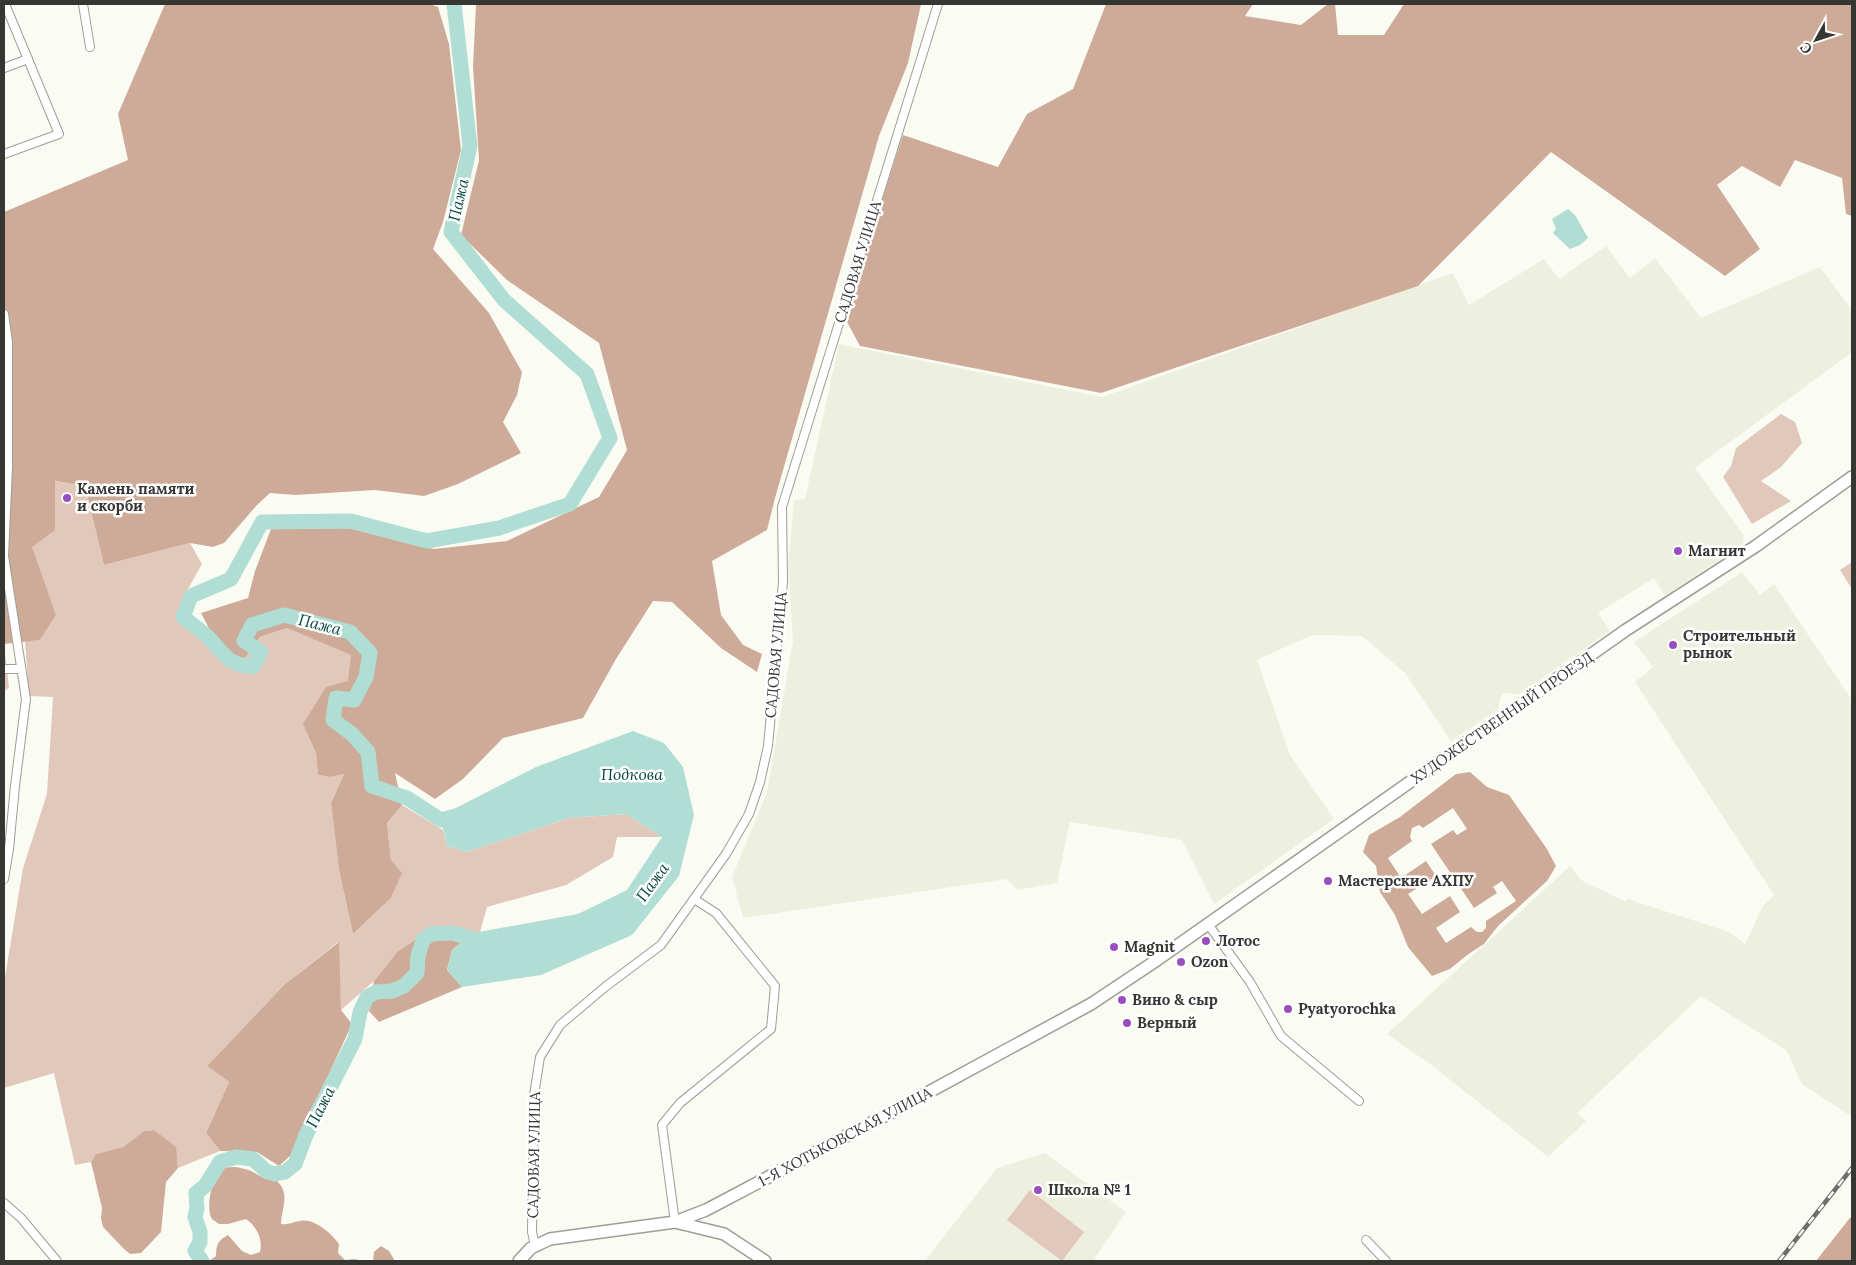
<svg xmlns="http://www.w3.org/2000/svg" width="1856" height="1265" font-family="Lora,serif">
<style>
.built{fill:#edf0df}
.green{fill:#e1c8ba}
.forest{fill:#ceab98;fill-rule:evenodd}
.water{fill:#b1ded4}
.lines{fill:none;stroke-linecap:round;stroke-linejoin:round}
.river{stroke:#b1ded4;stroke-width:15}
.street-casing{stroke:#9d9f96;stroke-width:10}
.secondary-casing{stroke:#9d9f96;stroke-width:14}
.street{stroke:#fff;stroke-width:8}
.secondary{stroke:#fff;stroke-width:11}
.rail-casing{stroke:#6e6e6a;stroke-width:4.5}
.rail{stroke:#fff;stroke-width:2.5;stroke-dasharray:8;stroke-linecap:butt}
.poi-dot{fill:#994ec0;stroke:#fff;stroke-width:2}
.labels{text-anchor:middle;stroke-width:5;stroke-linejoin:round;paint-order:stroke}
.street-label{font-size:15px;fill:#363633;stroke:#fff}
.poi-label{font-size:15px;font-weight:bold;fill:#363633;stroke:#fff;text-anchor:start}
.water-label{font-size:16px;font-style:italic;fill:#05483e;stroke:#fff}
</style>
<rect width="100%" height="100%" fill="#fafcf3"/>
<g class="built">
<path d="M1606,246L1630,278L1655,258L1701,318L1820,267L1852,310V352L1695,468L1744,536L1743,544L1665,596L1654,578L1598,613L1610,631L1519,694L1502,693L1498,709L1451,741L1405,673L1362,636L1312,635L1257,660L1290,755L1334,819L1214,904L1182,840L1070,822L1057,883L1018,890L1006,879L743,918L732,877L767,792L793,641L788,567L794,500L805,499L839,344L1102,397L1453,273L1469,305L1544,259L1559,279Z"/>
<path d="M1742,572L1760,595L1774,584L1852,700V1114L1851,1116L1802,1084L1786,1050L1701,996L1577,1113L1586,1121L1548,1157L1434,1067L1387,1034L1570,866L1581,880L1626,902L1628,899L1729,932L1745,944L1763,906L1774,895L1635,682L1653,667L1634,642Z"/>
<path d="M1045,1153L1126,1212L1093,1261H925L997,1168Z"/>
</g>
<g class="green">
<path d="M1781,414L1795,422L1802,443L1781,467L1761,481L1791,501L1752,524L1723,477L1731,466L1736,448Z"/>
<path d="M54,481L85,486L104,565L190,543L202,564L184,596L183,627L222,653L245,658L260,637L287,628L352,655L349,681L304,725L316,753L318,775L331,777L344,774L331,803L339,870L353,934L391,898L401,874L391,860L387,823L402,805L443,830L447,846L466,852L569,818L626,814L662,837H617L613,857L566,885L487,907L480,932L473,933L431,929L397,952L374,981L341,1010L338,942L284,985L207,1066L229,1082L206,1133L220,1151L178,1168C178,1147 167,1143 154,1130L144,1131L123,1147L96,1154L91,1162L75,1165L54,1073L4,1088V983L23,868L47,794L53,697L29,696L25,641L40,640L56,615L31,547L54,530Z"/>
<path d="M1852,562V589L1840,570Z"/>
<path d="M4,644L9,688L4,691Z"/>
<path d="M1030,1190L1084,1232L1062,1261L1007,1220Z"/>
</g>
<g class="forest">
<path d="M165,4H430L438,7L449,44L461,150L443,222L433,249L489,313L522,372L517,395L503,422L521,453L458,484L424,496L375,490L295,495L270,493L257,505L224,543L213,547L190,543L104,565L85,486L55,481V530L32,547L56,615L40,640L4,644V212L128,160L118,114Z"/>
<path d="M476,4H921L908,63L879,136L775,498L767,530L712,561L721,615L743,645L762,654L757,672L721,648L672,602L653,601L616,659L583,718L503,738L463,779L435,799L395,773L402,805L387,823L391,860L402,873L391,898L353,934L339,870L331,803L344,774L331,777L318,775L316,753L303,724L326,687L348,681L351,655L287,628L260,637L245,658L222,653L201,613L248,598L255,571L271,529L348,528L434,549L507,541L599,497L627,450L599,343L507,280L461,235L479,160L473,67Z"/>
<path d="M1106,4H1253L1245,16L1301,25L1328,4H1335L1338,35H1384L1404,4H1852V216L1846,214L1842,178L1795,160L1780,187L1742,166L1717,185L1760,249L1725,276L1551,152L1418,286L1101,393L860,346L847,322L869,240L903,135L998,167L1027,114L1073,89Z"/>
<path d="M1470,772L1487,787L1509,795L1547,849L1556,866L1547,881L1498,926L1484,944L1467,955L1450,969L1432,976L1408,947L1395,915L1380,892L1376,866L1363,852L1369,835L1400,817L1456,774ZM1453,808L1467,829L1457,835L1453,830L1431,844L1474,908L1497,893L1493,887L1502,881L1516,901L1486,921V928L1482,932H1477L1471,927L1446,943L1436,928L1460,912L1450,896L1422,914L1408,894L1436,876L1426,861L1401,878L1388,858L1412,841L1410,837L1412,828L1419,825L1423,828Z"/>
<path d="M431,929L473,933L452,950L447,970L462,987L379,1022L369,1011L374,981L397,952Z"/>
<path d="M339,942L341,1010L352,1024L292,1154L279,1166L257,1152L220,1151L206,1133L229,1082L207,1066L284,985Z"/>
<path d="M154,1130L176,1147L178,1168L166,1182L161,1232L141,1253L130,1254L123,1248L103,1227L101,1218L102,1208L91,1162L96,1154L123,1147L144,1131Z"/>
<path d="M236,1167L249,1170L266,1179H275C291,1193 282,1205 281,1224C289,1225 292,1222 300,1221C314,1218 331,1233 339,1244L338,1253L345,1260L355,1259L361,1261H209L216,1256C216,1245 218,1240 228,1235L242,1251L251,1255L260,1252C263,1239 257,1227 246,1219L228,1224H219C217,1222 214,1221 212,1219C205,1209 212,1173 224,1168C227,1167 232,1167 236,1167Z"/>
<path d="M1852,1216V1261H1816L1849,1219Z"/>
<path d="M381,1246L389,1251L395,1261H373L374,1252Z"/>
</g>
<g class="water">
<path d="M1568,209L1575,215L1588,238L1580,245L1570,249L1553,233L1556,229L1552,219Z"/>
<path d="M633,731L664,743L683,767L694,815L679,876L632,935L541,975L462,987L447,970L452,950L473,933L578,914L627,890L662,837L626,814L569,818L466,852L447,846L441,820L450,811L536,767Z"/>
</g>
<g class="lines">
<g class="river">
<path d="M454,4L470,146L451,232L504,300L587,374L610,438L570,504L499,528L427,541L351,521L262,522L231,579L191,596L183,617C191,624 201,630 208,637C224,654 226,664 253,667L261,652L244,641L252,625L284,615L350,632L370,653L366,677L354,700L336,698L333,720L352,734L368,752L372,786L407,798L441,820L459,815"/>
<path d="M202,1261L195,1251L200,1242V1232L195,1217L197,1208L196,1193L205,1186L220,1162L236,1157L253,1159L266,1171L274,1174L285,1172L295,1164L306,1135L355,1039L360,1012L367,997L376,992L392,991L404,986L417,973L418,956L423,940L431,934L453,933L486,943"/>
</g>
<g class="street-casing">
<g id="street">
<path d="M83,4L90,47"/>
<path d="M4,68L28,59"/>
<path d="M4,154L59,134L5,4"/>
<path d="M4,314L8,342V467L4,556L26,699L15,786L9,849L4,879"/>
<path d="M4,669H21"/>
<path d="M1208,924L1250,982L1281,1036L1359,1101"/>
<path d="M4,1203L21,1218L57,1261"/>
<path d="M675,1222L662,1125L680,1103L771,1029L775,986L716,913L694,899"/>
<path d="M1366,1240L1386,1261"/>
<path d="M535,1245L532,1232L534,1095L540,1057L560,1025L605,987L661,945L726,854L749,814L760,782L768,746L783,582L782,507L938,4"/>
</g>
</g>
<g class="secondary-casing">
<g id="secondary">
<path d="M675,1222L724,1234L765,1261"/>
<path d="M519,1261L531,1248L550,1239L675,1222L706,1210L892,1112L1091,1004L1154,962L1626,630L1756,546L1852,477"/>
</g>
</g>
<use href="#street" class="street"/>
<use href="#secondary" class="secondary"/>
<g class="rail-casing">
<path id="rail" d="M1779,1261L1852,1168"/>
</g>
<use href="#rail" class="rail"/>
</g>
<g class="poi-dot">
<circle cx="67" cy="498" r="5"/>
<circle cx="1678" cy="551" r="5"/>
<circle cx="1673" cy="645" r="5"/>
<circle cx="1328" cy="881" r="5"/>
<circle cx="1206" cy="941" r="5"/>
<circle cx="1114" cy="947" r="5"/>
<circle cx="1181" cy="962" r="5"/>
<circle cx="1122" cy="1000" r="5"/>
<circle cx="1288" cy="1009" r="5"/>
<circle cx="1127" cy="1023" r="5"/>
<circle cx="1038" cy="1190" r="5"/>
</g>
<g class="labels">
<g class="street-label">
<text transform="translate(858 262) rotate(-73)" y="5">САДОВАЯ УЛИЦА</text>
<text transform="translate(776 655) rotate(-85)" y="5">САДОВАЯ УЛИЦА</text>
<text transform="translate(1502 718) rotate(-35)" y="5">ХУДОЖЕСТВЕННЫЙ ПРОЕЗД</text>
<text transform="translate(845 1137) rotate(-28)" y="5">1-Я ХОТЬКОВСКАЯ УЛИЦА</text>
<text transform="translate(534 1155) rotate(-89)" y="5">САДОВАЯ УЛИЦА</text>
</g>
<g class="poi-label">
<text x="77" y="494">Камень памяти<tspan x="77" dy="17">и скорби</tspan></text>
<text x="1688" y="556">Магнит</text>
<text x="1683" y="641">Строительный<tspan x="1683" dy="17">рынок</tspan></text>
<text x="1338" y="886">Мастерские АХПУ</text>
<text x="1216" y="946">Лотос</text>
<text x="1124" y="952">Magnit</text>
<text x="1191" y="967">Ozon</text>
<text x="1132" y="1005">Вино &amp; сыр</text>
<text x="1298" y="1014">Pyatyorochka</text>
<text x="1137" y="1028">Верный</text>
<text x="1048" y="1195">Школа № 1</text>
</g>
<g class="water-label">
<text transform="translate(458 200) rotate(-77)" y="6">Пажа</text>
<text transform="translate(320 624) rotate(14)" y="6">Пажа</text>
<text x="632" y="780">Подкова</text>
<text transform="translate(652 882) rotate(-54)" y="6">Пажа</text>
<text transform="translate(320 1107) rotate(-63)" y="6">Пажа</text>
</g>
</g>
<rect width="1856" height="1265" fill="none" stroke="#363633" stroke-width="10"/>
<g transform="translate(1816 40) rotate(230)" stroke="#ffffff" stroke-width="4" paint-order="stroke">
<path d="M0-4L9 19L0 12L-9 19Z" fill="#363633"/>
<text y="-8" font-size="14" font-weight="bold" text-anchor="middle" fill="#363633">С</text>
</g>
</svg>
